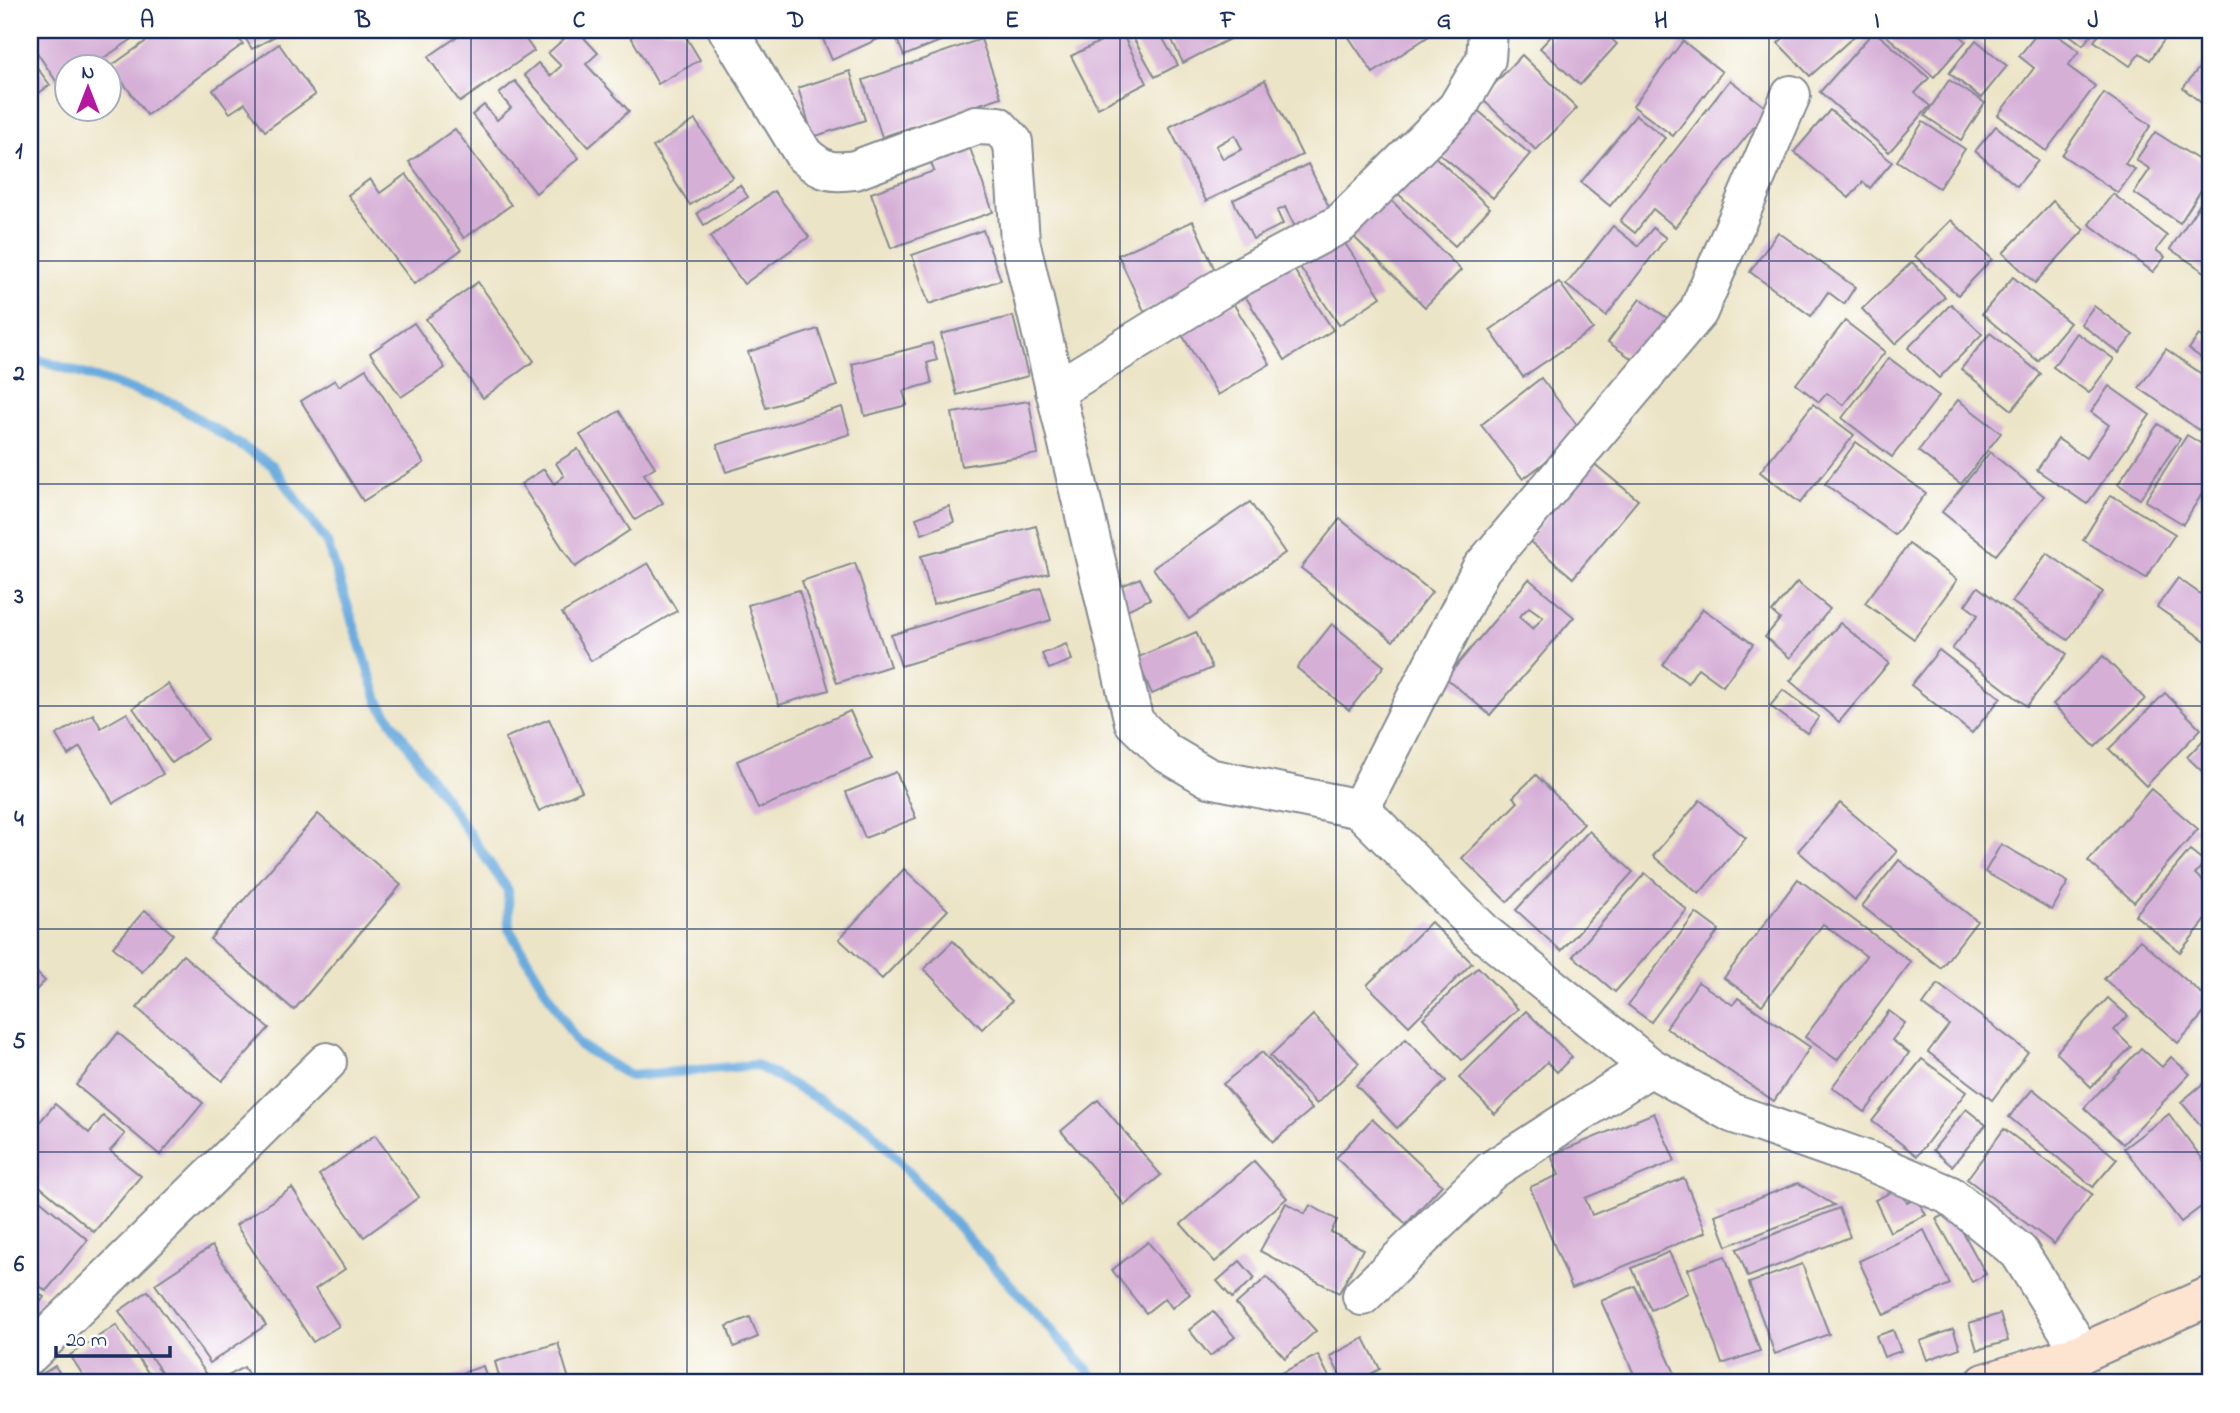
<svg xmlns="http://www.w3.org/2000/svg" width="2240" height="1413" font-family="'Indie Flower',sans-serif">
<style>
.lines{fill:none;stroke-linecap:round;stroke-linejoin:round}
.stream{stroke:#6aabde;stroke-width:10}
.building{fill:#d6afd7;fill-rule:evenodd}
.minor-casing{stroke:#848a92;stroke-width:42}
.secondary-casing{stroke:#848a92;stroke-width:42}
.minor{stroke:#fff;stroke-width:38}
.secondary{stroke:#fde4d1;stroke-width:38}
.grid{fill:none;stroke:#1b2f5e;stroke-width:2;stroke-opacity:0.55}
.neatline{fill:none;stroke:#1b2f5e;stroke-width:2.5}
.grid-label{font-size:23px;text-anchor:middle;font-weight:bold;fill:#1b2f5e}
</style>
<rect width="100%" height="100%" fill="#fff"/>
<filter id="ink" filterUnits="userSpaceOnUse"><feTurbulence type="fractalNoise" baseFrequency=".0143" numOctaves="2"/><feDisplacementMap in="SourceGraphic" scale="14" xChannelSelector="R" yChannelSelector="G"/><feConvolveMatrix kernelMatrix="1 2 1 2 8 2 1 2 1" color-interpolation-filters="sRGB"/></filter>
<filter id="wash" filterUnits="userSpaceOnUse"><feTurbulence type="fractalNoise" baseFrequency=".00686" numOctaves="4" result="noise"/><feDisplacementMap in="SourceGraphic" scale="28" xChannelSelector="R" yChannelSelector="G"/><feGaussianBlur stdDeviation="1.57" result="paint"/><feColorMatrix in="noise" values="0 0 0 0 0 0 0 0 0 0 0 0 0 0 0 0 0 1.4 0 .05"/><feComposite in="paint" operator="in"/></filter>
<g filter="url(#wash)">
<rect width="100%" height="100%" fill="#ece4c6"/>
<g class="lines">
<path class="stream" d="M30,357L173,403L272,465L327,543L379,703L508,890L509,929L578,1044L630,1076L756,1065L867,1126L1099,1383"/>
</g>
<g id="blocks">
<g class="building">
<path d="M30,30H124L131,40L91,66H66V83L60,87L30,42Z"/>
<path d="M162,30H232L243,44L147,115L111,66Z"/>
<path d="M240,30H286L252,49Z"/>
<path d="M467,30H519L534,51L460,102L428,57Z"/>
<path d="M574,30H577L598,53L586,64L629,111L589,147L524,75L538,63L550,76L561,66L548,53Z"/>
<path d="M627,30H682L700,60L658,84Z"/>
<path d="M819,30H882L885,36L832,60Z"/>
<path d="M893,30H967L904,56Z"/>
<path d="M1139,30H1158L1178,65L1155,77L1131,34Z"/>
<path d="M1167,30H1234L1237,35L1183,63Z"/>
<path d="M1344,30H1438L1373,73Z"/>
<path d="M1557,30H1602L1617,44L1580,85L1540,48Z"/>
<path d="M1792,30H1861L1810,76L1778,43Z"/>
<path d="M1882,30H1954L1966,41L1934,77L1881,31Z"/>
<path d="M2040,30H2050L2079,51L2068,66L2095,86L2046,151L1998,115L2034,68L2019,56Z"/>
<path d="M2063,30H2095L2083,45Z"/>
<path d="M2103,30H2171L2150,60L2140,53L2130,66L2094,41Z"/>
<path d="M1121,31L1147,83L1098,108L1071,56Z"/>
<path d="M1874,31L1929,78L1915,93L1930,106L1889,152L1820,92Z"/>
<path d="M981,39L1001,97L882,137L863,80Z"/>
<path d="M1976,40L2007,66L1981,98L1949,73Z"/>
<path d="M1683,41L1722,72L1673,136L1633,106Z"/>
<path d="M279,44L315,95L265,131L245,103L230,113L213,90Z"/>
<path d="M2210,54V110L2183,88Z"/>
<path d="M1522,55L1577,108L1536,150L1481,98Z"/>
<path d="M30,58L50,85L33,97L30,92Z"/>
<path d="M850,71L865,120L813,137L798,88Z"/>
<path d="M1265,80L1302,155L1206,201L1169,127ZM1235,135L1242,149L1223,159L1216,146Z"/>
<path d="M1730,80L1768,109L1675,227L1653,209L1635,233L1620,221Z"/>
<path d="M1949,80L1985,103L1961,140L1925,116Z"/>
<path d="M515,81L579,158L536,193L472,115L484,105L497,120L511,108L499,94Z"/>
<path d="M2104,93L2151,125L2125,164L2135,169L2118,193L2062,155Z"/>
<path d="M1470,104L1530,154L1493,198L1433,148Z"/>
<path d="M1830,110L1892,162L1870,188L1863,182L1849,198L1794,152Z"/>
<path d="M1636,115L1665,138L1610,206L1581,182Z"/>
<path d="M695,120L733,177L690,205L653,147Z"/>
<path d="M1923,122L1965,149L1939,188L1897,161Z"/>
<path d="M1996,126L2038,161L2017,186L1975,151Z"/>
<path d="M455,129L511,205L464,238L409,162Z"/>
<path d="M2155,132L2210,167V176L2180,223L2134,193L2150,169L2136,160Z"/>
<path d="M967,140L993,212L891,248L871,193L934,171L928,154Z"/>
<path d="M1431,153L1490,208L1455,246L1395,191Z"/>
<path d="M1308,164L1332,213L1297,231L1285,207L1277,211L1283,224L1253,239L1233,200Z"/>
<path d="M406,174L461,250L414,284L348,195L370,179L380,193Z"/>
<path d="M740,185L748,197L704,225L697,213Z"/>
<path d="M2210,189V264L2205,272L2170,249Z"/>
<path d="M774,191L809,237L744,284L710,237Z"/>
<path d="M2113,194L2167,236L2156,250L2165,257L2153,272L2089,224Z"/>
<path d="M1387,196L1461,270L1425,307L1350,233Z"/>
<path d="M2053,201L2084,230L2035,283L2003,253Z"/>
<path d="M1951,220L1992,259L1958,295L1915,256Z"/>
<path d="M1193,221L1218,277L1144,311L1118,255Z"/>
<path d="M1613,226L1638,246L1653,228L1666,238L1606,316L1566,285Z"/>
<path d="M983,230L1001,280L929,304L912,255Z"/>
<path d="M1778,232L1855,287L1844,304L1828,292L1811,316L1750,272Z"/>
<path d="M1342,239L1381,297L1339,325L1300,267Z"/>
<path d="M1289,262L1333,330L1285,360L1242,291Z"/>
<path d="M1912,262L1945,297L1895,344L1862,309Z"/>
<path d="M2013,277L2070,323L2038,361L1982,314Z"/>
<path d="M478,282L534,361L483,398L426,319Z"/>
<path d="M1559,282L1593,329L1523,377L1490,330Z"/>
<path d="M1640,299L1670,320L1638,363L1608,342Z"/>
<path d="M1233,303L1270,364L1218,395L1181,333Z"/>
<path d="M1951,304L1982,334L1939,378L1908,348Z"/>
<path d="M2094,306L2133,335L2119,353L2081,324Z"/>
<path d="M1013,316L1028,376L957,395L941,334Z"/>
<path d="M1845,321L1885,352L1843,405L1827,393L1819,402L1796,384Z"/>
<path d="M414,323L445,368L401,397L370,353Z"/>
<path d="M818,329L837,386L766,408L748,352Z"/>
<path d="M1990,333L2041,374L2012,410L1961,369Z"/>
<path d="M2077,333L2114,359L2089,393L2053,367Z"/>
<path d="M2199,335L2210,343V364L2189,349Z"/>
<path d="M932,343L937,360L927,363L932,383L903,391L907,405L865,416L852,364Z"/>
<path d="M2166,349L2210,380V414L2199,430L2139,388Z"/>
<path d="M1889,358L1939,396L1892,457L1842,418Z"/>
<path d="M366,369L424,463L363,501L301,401L335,380L339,386Z"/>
<path d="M1541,378L1583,433L1523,479L1481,425Z"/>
<path d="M2109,386L2150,415L2087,504L2037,470L2058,439L2086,458L2109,425L2091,412Z"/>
<path d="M1958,400L2001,433L1961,484L1918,451Z"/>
<path d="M1029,401L1038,454L961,466L952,413Z"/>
<path d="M1813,404L1854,435L1800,503L1760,472Z"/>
<path d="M842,407L850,434L726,472L717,445Z"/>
<path d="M619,411L655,467L644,474L663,503L635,520L580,435Z"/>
<path d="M2158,424L2180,439L2140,499L2118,484Z"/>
<path d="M2187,435L2210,449V481L2183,524L2145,501Z"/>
<path d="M1856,442L1926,493L1895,535L1825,484Z"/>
<path d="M578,449L630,530L575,567L521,484L544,469L554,484L564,476L556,463Z"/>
<path d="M1990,452L2044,496L1996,555L1942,512Z"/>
<path d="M1592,462L1638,500L1573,578L1528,540Z"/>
<path d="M2111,495L2175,534L2146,578L2083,540Z"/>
<path d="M1250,502L1285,553L1189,619L1153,568Z"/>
<path d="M949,506L954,522L922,534L916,518Z"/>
<path d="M1340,519L1432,592L1393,641L1301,568Z"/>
<path d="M1036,526L1049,573L933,604L921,556Z"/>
<path d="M1909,544L1957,580L1914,639L1865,603Z"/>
<path d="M2047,553L2103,592L2068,640L2012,602Z"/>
<path d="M648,563L677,611L591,661L562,613Z"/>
<path d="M855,563L890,666L837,683L802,581Z"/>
<path d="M1140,578L1150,599L1127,610L1117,588Z"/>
<path d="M2178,578L2210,601V644L2157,607Z"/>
<path d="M1529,579L1574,617L1490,715L1446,678ZM1529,607L1543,617L1533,629L1519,617Z"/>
<path d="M1797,582L1830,609L1790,658L1765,637L1780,619L1772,612Z"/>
<path d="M1978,587L2067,654L2027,706L1952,649L1978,615L1965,605Z"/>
<path d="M1041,588L1051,620L901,666L891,635Z"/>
<path d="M799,590L829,690L779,705L748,605Z"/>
<path d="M1703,609L1753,644L1723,686L1698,668L1688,683L1663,665Z"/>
<path d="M1840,623L1889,663L1839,722L1790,681Z"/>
<path d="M1332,624L1384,666L1349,710L1297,668Z"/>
<path d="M1196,632L1212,668L1152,694L1136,658Z"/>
<path d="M1066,644L1072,660L1049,669L1042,654Z"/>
<path d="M1939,650L2001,698L1972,733L1911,685Z"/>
<path d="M2103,656L2145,699L2095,747L2053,704Z"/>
<path d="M168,684L207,739L172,763L133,708Z"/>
<path d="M1783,690L1819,717L1807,733L1770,706Z"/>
<path d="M2165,693L2201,729L2146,786L2109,749Z"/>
<path d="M850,711L872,759L758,809L737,761Z"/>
<path d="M127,713L163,774L113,803L80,747L68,755L56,735L93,714L101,728Z"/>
<path d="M549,719L582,791L539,811L505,738Z"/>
<path d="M2210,733V779L2187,757Z"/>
<path d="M896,772L916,818L865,838L846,792Z"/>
<path d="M1536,775L1584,824L1507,902L1462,858L1518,802L1513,797Z"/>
<path d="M2151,789L2198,829L2134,902L2088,861Z"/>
<path d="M1700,800L1746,838L1699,894L1653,856Z"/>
<path d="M1840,803L1897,851L1855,900L1798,851Z"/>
<path d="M318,814L401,885L294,1010L210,939Z"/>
<path d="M1589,831L1633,872L1561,951L1516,910Z"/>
<path d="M2001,844L2068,882L2052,910L1985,872Z"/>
<path d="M2190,850L2205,862L2195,874L2208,885L2210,883V915L2180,952L2135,915Z"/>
<path d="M1899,860L1977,921L1941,968L1862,906Z"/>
<path d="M904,869L948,910L882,979L839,939Z"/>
<path d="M1645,873L1687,910L1615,992L1573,956Z"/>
<path d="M1798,879L1911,962L1837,1060L1805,1037L1866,956L1823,924L1762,1005L1724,978Z"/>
<path d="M145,910L173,934L142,972L113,947Z"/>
<path d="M1696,913L1719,930L1651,1022L1628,1005Z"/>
<path d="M1431,922L1472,963L1409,1026L1367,985Z"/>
<path d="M2140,940L2210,1001V1006L2178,1043L2104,979Z"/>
<path d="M953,941L1012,1001L982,1029L924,969Z"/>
<path d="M183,955L269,1028L222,1081L137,1008Z"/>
<path d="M30,966L45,981L30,996Z"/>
<path d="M1478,967L1518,1009L1462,1060L1423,1018Z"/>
<path d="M1698,982L1733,1005L1738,998L1810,1047L1774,1101L1666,1028Z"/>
<path d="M1938,984L2028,1052L1992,1100L1928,1052L1949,1025L1923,1005Z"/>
<path d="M2108,998L2128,1016L2114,1030L2131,1047L2091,1087L2056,1052Z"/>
<path d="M1526,1011L1572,1057L1557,1072L1547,1062L1495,1114L1459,1078Z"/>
<path d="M1889,1011L1905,1023L1892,1040L1909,1053L1865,1112L1832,1087Z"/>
<path d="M1313,1015L1359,1063L1317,1104L1270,1056Z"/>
<path d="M118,1033L203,1103L160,1155L76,1085Z"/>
<path d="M1406,1039L1446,1081L1397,1128L1356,1085Z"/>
<path d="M2141,1048L2162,1067L2171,1057L2190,1074L2123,1144L2084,1108Z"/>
<path d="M1262,1052L1312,1109L1273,1142L1223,1084Z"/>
<path d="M1922,1059L1966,1092L1917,1156L1872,1121Z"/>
<path d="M2210,1078V1119L2201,1126L2181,1102Z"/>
<path d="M2033,1089L2117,1159L2093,1187L2009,1117Z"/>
<path d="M1098,1100L1161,1175L1125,1205L1061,1131Z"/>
<path d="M55,1104L89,1133L103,1116L125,1134L110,1151L141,1176L94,1232L30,1178V1133Z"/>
<path d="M1966,1109L1986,1125L1952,1166L1933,1150Z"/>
<path d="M1654,1113L1675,1161L1585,1198L1592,1215L1684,1178L1706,1232L1572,1288L1530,1187L1559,1175L1551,1155Z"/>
<path d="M2169,1114L2210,1169V1200L2181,1222L2124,1148Z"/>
<path d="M1372,1119L1442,1185L1406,1224L1336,1158Z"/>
<path d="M2004,1129L2092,1194L2054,1244L1967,1179Z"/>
<path d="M375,1135L419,1197L364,1237L319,1175Z"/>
<path d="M1254,1161L1287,1198L1215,1262L1181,1224Z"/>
<path d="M1798,1183L1834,1205L1727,1246L1715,1215Z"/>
<path d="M292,1188L345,1269L315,1289L339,1326L313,1342L236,1225Z"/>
<path d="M1900,1188L1907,1203L1917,1198L1926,1215L1890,1232L1875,1200Z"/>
<path d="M30,1192L88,1240L46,1291L30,1278Z"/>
<path d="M1286,1203L1305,1214L1310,1205L1337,1220L1331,1232L1363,1249L1339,1293L1260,1251Z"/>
<path d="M1839,1208L1850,1237L1748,1277L1737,1249Z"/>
<path d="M1951,1211L1986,1274L1972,1282L1936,1219Z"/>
<path d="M1924,1230L1950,1284L1884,1315L1859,1261Z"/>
<path d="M1148,1242L1190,1294L1172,1308L1165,1298L1146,1313L1112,1270Z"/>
<path d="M212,1246L266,1325L210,1363L155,1284Z"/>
<path d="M1669,1252L1688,1293L1651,1310L1632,1268Z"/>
<path d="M1725,1256L1760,1351L1722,1364L1688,1269Z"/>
<path d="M1240,1261L1255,1278L1232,1298L1217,1281Z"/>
<path d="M1802,1264L1829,1334L1775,1354L1749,1283Z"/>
<path d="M1267,1277L1316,1331L1285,1358L1236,1304Z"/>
<path d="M1635,1286L1678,1380L1670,1383H1638L1601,1301Z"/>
<path d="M30,1287L44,1297L30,1316Z"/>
<path d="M148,1291L213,1383H169L119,1311Z"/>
<path d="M1213,1311L1235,1337L1210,1356L1189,1330Z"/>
<path d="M2000,1314L2008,1341L1977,1350L1969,1323Z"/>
<path d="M750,1317L758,1337L734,1347L727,1326Z"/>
<path d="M116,1325L155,1383H88L70,1355Z"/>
<path d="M1953,1329L1960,1348L1927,1360L1920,1341Z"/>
<path d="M1893,1330L1901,1351L1884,1357L1876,1336Z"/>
<path d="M1364,1338L1380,1369L1353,1383H1344L1330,1356Z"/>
<path d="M558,1343L570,1383H501L495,1362Z"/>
<path d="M1318,1355L1332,1383H1281L1277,1375Z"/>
<path d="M55,1366L66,1383H30V1382Z"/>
<path d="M483,1366L488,1383H432Z"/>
<path d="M244,1367L253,1383H223L221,1380Z"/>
</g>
</g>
</g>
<g filter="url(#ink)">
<use href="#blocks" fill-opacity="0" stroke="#848a92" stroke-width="2"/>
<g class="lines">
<g class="minor-casing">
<g id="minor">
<path d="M728,30L804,155C823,172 831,173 855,170L976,125L998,126L1013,142L1020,241L1134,722L1165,752L1209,778L1360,809L1485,934L1650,1067L1732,1113L1874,1163L1949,1195L2019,1252L2082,1353"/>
<path d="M1055,391L1236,279L1340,224L1457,108L1486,59L1488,30"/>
<path d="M1360,809L1481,569L1698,312L1791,95"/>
<path d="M1362,1296L1492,1170L1650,1067"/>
<path d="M30,1354L327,1062"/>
</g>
</g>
<g class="secondary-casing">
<path id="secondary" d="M1985,1383L2082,1353L2210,1296"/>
</g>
<use href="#minor" class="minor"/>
<use href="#secondary" class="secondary"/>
</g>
</g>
<path class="grid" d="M255,30V1383M471,30V1383M687,30V1383M904,30V1383M1120,30V1383M1336,30V1383M1553,30V1383M1769,30V1383M1985,30V1383M30,261H2210M30,484H2210M30,706H2210M30,929H2210M30,1152H2210"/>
<rect width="2240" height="1413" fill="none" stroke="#fff" stroke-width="77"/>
<g transform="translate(88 88)"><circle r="33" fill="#ffffff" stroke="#a4acbf" stroke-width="2"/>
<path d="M0-5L12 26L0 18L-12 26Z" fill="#b5179e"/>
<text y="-10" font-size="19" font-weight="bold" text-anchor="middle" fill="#1b2f5e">N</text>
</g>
<path d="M56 1346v10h114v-10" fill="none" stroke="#1b2f5e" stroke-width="3.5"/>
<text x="66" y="1346" font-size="21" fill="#1b2f5e" stroke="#ffffff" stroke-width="5" paint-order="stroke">20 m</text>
<rect x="38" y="38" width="2164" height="1336" class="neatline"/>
<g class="grid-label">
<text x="147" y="27">A</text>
<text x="363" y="27">B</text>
<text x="579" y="27">C</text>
<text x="796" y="27">D</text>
<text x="1012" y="27">E</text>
<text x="1228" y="27">F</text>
<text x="1444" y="27">G</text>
<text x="1661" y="27">H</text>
<text x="1877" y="27">I</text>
<text x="2093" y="27">J</text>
<text x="19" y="158">1</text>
<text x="19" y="380">2</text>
<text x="19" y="603">3</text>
<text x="19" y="826">4</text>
<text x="19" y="1048">5</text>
<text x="19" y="1271">6</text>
</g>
</svg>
